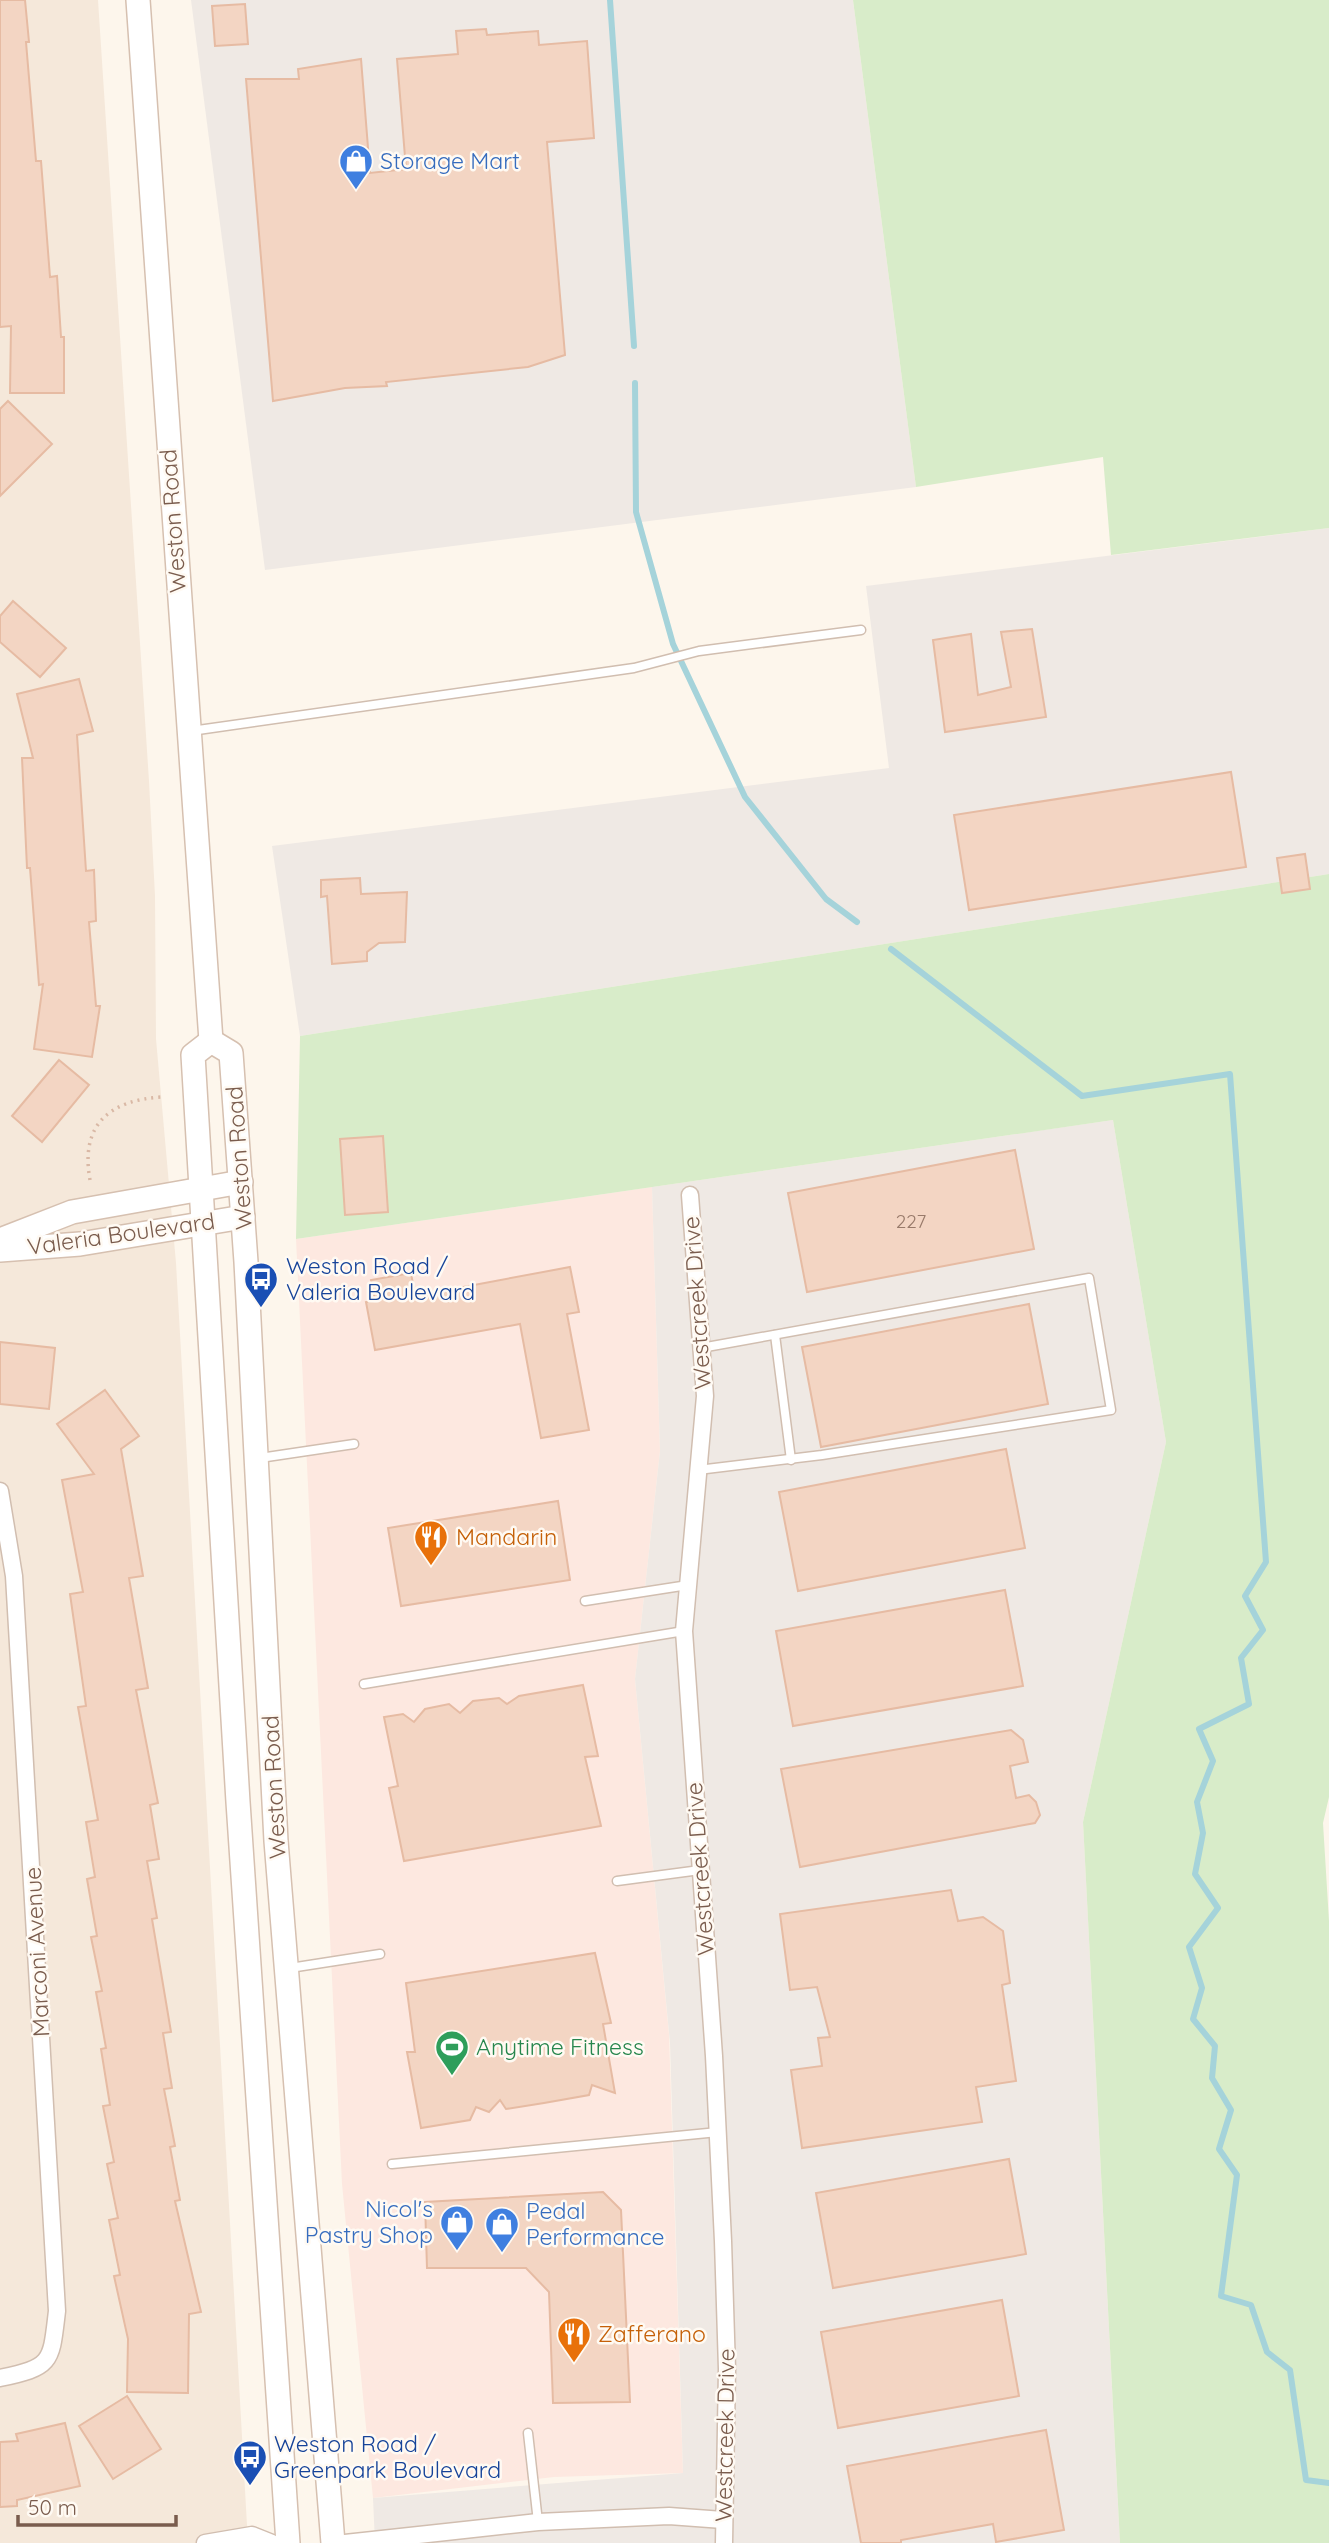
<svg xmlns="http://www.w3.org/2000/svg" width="1329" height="2543" font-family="Quicksand,sans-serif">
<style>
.residential{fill:#f5e8da}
.commercial{fill:#fde8e0}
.industrial{fill:#efe9e4}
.green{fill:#d8ecc9}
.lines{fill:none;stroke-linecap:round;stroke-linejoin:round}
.stream{stroke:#a5d3da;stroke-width:6}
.building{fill:#f3d5c3;stroke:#e6bba3;stroke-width:2}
.lane-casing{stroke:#d1beb0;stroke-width:11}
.street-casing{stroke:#d1beb0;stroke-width:19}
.secondary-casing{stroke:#d6c0b0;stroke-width:26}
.path{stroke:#d9b8a5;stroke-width:3.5;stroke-dasharray:2 5;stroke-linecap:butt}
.lane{stroke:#fff;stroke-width:8}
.street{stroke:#fff;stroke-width:16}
.secondary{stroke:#fff;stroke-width:23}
.labels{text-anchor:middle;stroke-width:5;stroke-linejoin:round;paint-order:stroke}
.number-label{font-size:19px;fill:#987a6a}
.shop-label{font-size:23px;fill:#366cbe;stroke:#fffaf3;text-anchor:start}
.street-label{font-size:23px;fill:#7a5c4d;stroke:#fffaf3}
.transit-label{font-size:23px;fill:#164399;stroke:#fffaf3;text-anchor:start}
.food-label{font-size:23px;fill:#c56008;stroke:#fffaf3;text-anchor:start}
.leisure-label{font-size:23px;fill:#27864d;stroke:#fffaf3;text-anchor:start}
</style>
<rect width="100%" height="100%" fill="#fdf6ec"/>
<path class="residential" d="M0,0H98L149,781L155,896L156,1039L176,1263L248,2543H0Z"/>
<path class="commercial" d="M652,1187L660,1451L635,1679L669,2034L683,2473L554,2477L373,2498L342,2184L296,1239Z"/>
<g class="industrial">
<path d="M191,0H853L916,487L265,570Z"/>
<path d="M1329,528V874L300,1036L272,846L889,768L866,586Z"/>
<path d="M1113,1120L1166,1442L1083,1822L1120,2543H375L373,2498L683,2473L670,2043L635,1679L660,1451L652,1187Z"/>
</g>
<g class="green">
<path d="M853,0H1329V528L1111,555L1103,457L916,487Z"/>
<path d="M1329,874V1797L1323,1823L1329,1921V2543H1120L1083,1822L1166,1442L1113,1120L296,1239L300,1036Z"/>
</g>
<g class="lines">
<g class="stream">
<path d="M610,0L634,346"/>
<path d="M635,383L636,512L673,644L745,797L826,899L857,922"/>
<path d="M891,949L1082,1096L1230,1074L1266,1562L1245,1596L1263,1630L1241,1658L1249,1704L1199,1729L1213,1761L1197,1802L1203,1833L1195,1874L1218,1908L1189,1947L1202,1988L1193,2019L1215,2046L1212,2078L1231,2110L1219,2149L1237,2175L1221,2296L1251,2305L1267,2352L1290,2370L1306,2480L1329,2483"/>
</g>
</g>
<g class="building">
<path d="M0,0H25L29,42H26L36,161H41L50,277L57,276L61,337H64V393H10L11,326L0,327Z"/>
<path d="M245,4L248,44L215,46L212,6Z"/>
<path d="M486,29L487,35L538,31L539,45L587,41L594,138L547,142L565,355L528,367L386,382L387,386L345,388L273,401L246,79H299L298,69L361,59L370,173L406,169L397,59L458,54L456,31Z"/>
<path d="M8,401L52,444L0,496V409Z"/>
<path d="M13,601L66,648L40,677L0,642V616Z"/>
<path d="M1032,629L1046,717L945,732L933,640L971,634L978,695L1011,687L1001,632Z"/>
<path d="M79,679L93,731L77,735L86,871L94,870L96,921L89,922L96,1006H100L92,1057L34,1049L43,984L39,985L30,868H27L22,758H33L17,694Z"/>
<path d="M1231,772L1246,867L969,910L954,815Z"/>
<path d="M1305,854L1310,889L1282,893L1277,858Z"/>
<path d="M360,878L361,894L407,892L405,942L379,943L367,952V961L332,964L327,896L321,897V880Z"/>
<path d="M59,1060L89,1085L42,1142L12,1116Z"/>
<path d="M383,1136L388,1212L345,1215L340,1139Z"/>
<path d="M1015,1150L1034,1249L807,1292L788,1193Z"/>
<path d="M570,1267L579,1312L567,1314L589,1430L541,1438L520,1324L375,1350L366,1302L375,1301L371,1280L411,1273L415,1296Z"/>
<path d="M1029,1304L1048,1404L821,1447L802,1347Z"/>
<path d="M0,1342L55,1348L49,1409L0,1404Z"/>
<path d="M105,1390L139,1436L121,1449L143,1576L129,1578L148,1688L136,1690L158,1803L150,1805L159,1859L147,1861L157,1918L152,1919L171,2032L163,2033L172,2088L164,2089L175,2146L170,2147L180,2200L175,2201L201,2312L189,2314L188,2393L127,2392L128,2339L114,2276L120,2275L109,2220L118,2218L107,2164L114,2162L103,2106L110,2105L101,2049L106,2048L96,1992L102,1991L91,1937L97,1936L87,1879L95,1877L86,1822L98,1820L78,1707L86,1706L70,1594L83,1592L62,1480L94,1474L57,1424Z"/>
<path d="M1006,1449L1025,1548L798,1591L779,1492Z"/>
<path d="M558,1501L570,1580L401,1606L388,1528Z"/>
<path d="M1005,1590L1023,1686L793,1726L776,1631Z"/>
<path d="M583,1685L598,1756L585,1757L601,1826L404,1861L389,1788L398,1786L384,1717L403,1714L414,1722L425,1709L449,1704L460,1713L473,1701L499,1698L507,1704L519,1696Z"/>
<path d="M1011,1730L1023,1740L1028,1762L1010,1766L1016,1798L1029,1795L1036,1802L1040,1815L1035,1823L800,1867L781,1769Z"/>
<path d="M951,1890L958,1921L983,1917L1003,1931L1010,1983L1002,1985L1016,2081L976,2087L982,2122L802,2148L791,2070L822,2066L818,2038L830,2037L817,1987L790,1990L780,1914Z"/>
<path d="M595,1953L611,2023L603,2024L615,2093L592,2085L589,2095L544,2103L506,2109L500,2100L489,2112L476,2107L470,2120L421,2128L407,2052H415L406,1983Z"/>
<path d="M1009,2159L1026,2254L833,2288L816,2193Z"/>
<path d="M603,2192L621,2210L630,2402L553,2403L549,2292L526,2268H427L425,2202Z"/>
<path d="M1002,2300L1019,2396L838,2428L821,2332Z"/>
<path d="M127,2396L161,2449L113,2479L79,2426Z"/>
<path d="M65,2423L80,2486L17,2500V2506L0,2507V2442L18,2441L16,2434Z"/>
<path d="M1046,2430L1064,2530L996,2542L993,2524L901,2540V2543H861L847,2466Z"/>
</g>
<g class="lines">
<g class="lane-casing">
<g id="lane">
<path d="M191,731L634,668L699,651L861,630"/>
<path d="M775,1335L791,1460"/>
<path d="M260,1458L354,1444"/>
<path d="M698,1470L822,1455L1111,1410L1089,1278L701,1348"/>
<path d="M585,1601L688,1585"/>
<path d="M364,1684L684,1631"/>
<path d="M617,1881L700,1870"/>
<path d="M290,1968L380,1954"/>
<path d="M392,2164L718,2132"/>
<path d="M528,2433L538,2522"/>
</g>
</g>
<g class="street-casing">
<g id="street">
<path d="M690,1195L705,1396L684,1631L714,2056L723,2241L727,2369L724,2543"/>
<path d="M0,1491L14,1576L57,2311C51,2362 53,2367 0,2378"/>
<path d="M205,2543L252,2535L272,2543"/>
<path d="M345,2543L538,2522L669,2516L723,2520"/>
</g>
</g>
<g class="secondary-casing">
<g id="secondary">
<path d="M138,0L211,1041"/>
<path d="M211,1041L231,1053L246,1262L276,1841L333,2543"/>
<path d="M211,1041L193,1055L238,1802L288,2543"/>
<path d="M0,1240L72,1212L241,1182"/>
<path d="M0,1250L80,1244L243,1217"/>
</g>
</g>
<path class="path" d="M90,1180C80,1125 109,1100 162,1097"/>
<use href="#lane" class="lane"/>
<use href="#street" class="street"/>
<use href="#secondary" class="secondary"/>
</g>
<defs>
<g id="shop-pin" transform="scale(1.75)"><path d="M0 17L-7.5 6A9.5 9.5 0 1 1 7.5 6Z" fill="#3f7fe0" stroke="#fffaf3"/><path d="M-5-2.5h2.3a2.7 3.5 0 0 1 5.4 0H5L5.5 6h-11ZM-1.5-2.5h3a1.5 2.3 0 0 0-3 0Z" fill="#fff"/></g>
<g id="bus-pin" transform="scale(1.75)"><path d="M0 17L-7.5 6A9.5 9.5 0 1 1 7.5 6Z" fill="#1a4fb4" stroke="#fffaf3"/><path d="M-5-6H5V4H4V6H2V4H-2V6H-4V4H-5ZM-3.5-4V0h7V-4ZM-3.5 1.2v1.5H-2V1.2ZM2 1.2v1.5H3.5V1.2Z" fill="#fff"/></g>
<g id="restaurant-pin" transform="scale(1.75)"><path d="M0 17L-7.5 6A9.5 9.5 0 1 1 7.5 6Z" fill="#e8710a" stroke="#fffaf3"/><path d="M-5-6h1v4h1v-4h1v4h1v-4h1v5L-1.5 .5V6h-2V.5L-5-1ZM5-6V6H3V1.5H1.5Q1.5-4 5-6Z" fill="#fff"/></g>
<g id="stadium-pin" transform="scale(1.75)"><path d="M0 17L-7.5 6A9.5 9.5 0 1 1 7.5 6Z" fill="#2e9e5b" stroke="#fffaf3"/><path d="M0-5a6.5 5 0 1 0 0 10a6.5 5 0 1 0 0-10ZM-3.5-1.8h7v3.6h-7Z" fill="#fff"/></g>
</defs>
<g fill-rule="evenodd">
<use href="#shop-pin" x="356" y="161"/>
<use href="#bus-pin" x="261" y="1279"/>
<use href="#restaurant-pin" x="431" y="1537"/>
<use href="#stadium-pin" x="452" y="2047"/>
<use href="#shop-pin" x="457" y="2222"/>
<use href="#shop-pin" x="502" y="2224"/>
<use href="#restaurant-pin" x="574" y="2334"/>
<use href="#bus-pin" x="250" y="2457"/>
</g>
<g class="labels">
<g class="number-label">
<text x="911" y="1228">227</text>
</g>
<g class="shop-label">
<text x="380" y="169">Storage Mart</text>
<text x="433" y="2217" text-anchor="end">Nicol's<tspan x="433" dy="26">Pastry Shop</tspan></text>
<text x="526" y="2219">Pedal<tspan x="526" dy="26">Performance</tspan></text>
</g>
<g class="street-label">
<text transform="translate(173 521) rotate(-94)" y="8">Weston Road</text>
<text transform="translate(239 1158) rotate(-94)" y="8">Weston Road</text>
<text transform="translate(121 1234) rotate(-8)" y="8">Valeria Boulevard</text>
<text transform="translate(697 1303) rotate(-94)" y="8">Westcreek Drive</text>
<text transform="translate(274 1787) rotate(-93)" y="8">Weston Road</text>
<text transform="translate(700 1869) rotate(-94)" y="8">Westcreek Drive</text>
<text transform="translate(37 1952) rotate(-93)" y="8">Marconi Avenue</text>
<text transform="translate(725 2435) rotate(-89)" y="8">Westcreek Drive</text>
</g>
<g class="transit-label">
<text x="286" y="1274">Weston Road /<tspan x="286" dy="26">Valeria Boulevard</tspan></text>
<text x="274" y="2452">Weston Road /<tspan x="274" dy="26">Greenpark Boulevard</tspan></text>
</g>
<g class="food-label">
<text x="456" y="1545">Mandarin</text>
<text x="598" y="2342">Zafferano</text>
</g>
<g class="leisure-label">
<text x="476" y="2055">Anytime Fitness</text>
</g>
</g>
<path d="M18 2515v10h158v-10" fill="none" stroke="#7a5c4d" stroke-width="3.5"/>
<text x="28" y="2515" font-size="21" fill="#7a5c4d" stroke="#fffaf3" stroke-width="5" paint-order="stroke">50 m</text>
</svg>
